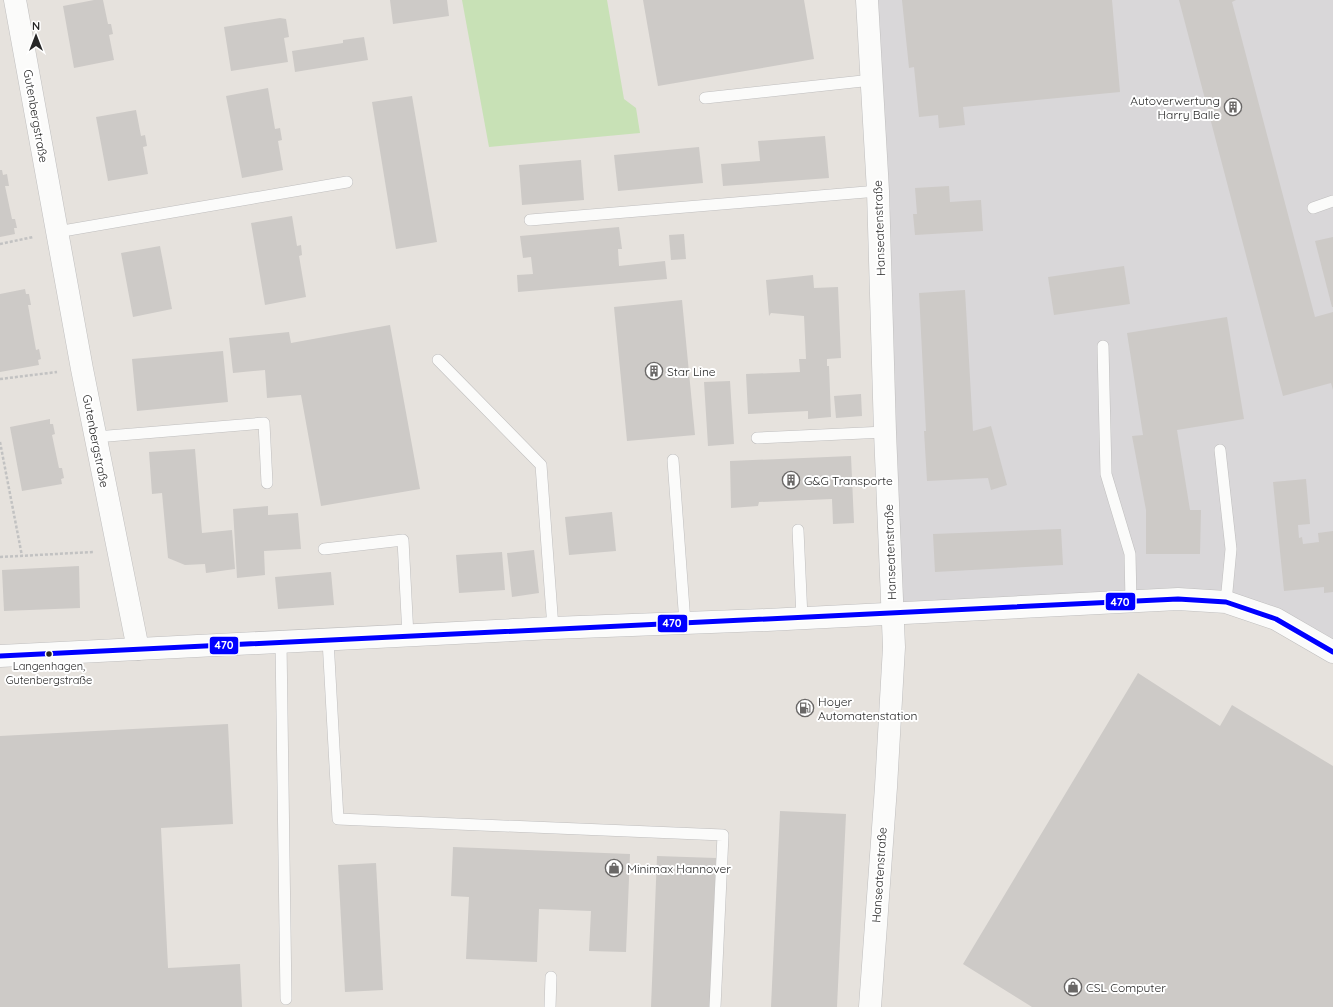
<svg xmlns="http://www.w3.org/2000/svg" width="1333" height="1007" viewBox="0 0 1333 1007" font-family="Quicksand,sans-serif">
  <rect width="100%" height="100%" fill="#e6e2dd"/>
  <polygon fill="#d9d7d9" points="867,0 1333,0 1333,652 1226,602 893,614"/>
  <polygon fill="#c8e1b6" points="462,0 607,0 624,99 636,108 640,133 489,147"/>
  <g fill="#cdcac7">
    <polygon points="94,0 103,0 108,24 111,24 113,34 109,35 114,60 74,68 63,6"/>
    <polygon points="390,0 447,0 449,16 393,24"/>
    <polygon points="643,0 804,0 814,59 658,86"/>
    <polygon points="902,0 1112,0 1120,92 963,107 965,125 939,128 938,115 919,117 914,67 909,68"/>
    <polygon points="1179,0 1236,0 1232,2 1315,317 1333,312 1333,390 1331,383 1283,396"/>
    <polygon points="280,18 286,19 289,37 284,38 288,62 231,71 224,27"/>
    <polygon points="364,37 368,60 295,72 292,51 343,43 343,40"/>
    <polygon points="268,88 275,129 280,128 282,140 278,141 283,170 242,178 226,96"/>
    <polygon points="412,96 437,242 396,249 372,102"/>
    <polygon points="136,110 141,136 145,135 147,146 143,147 148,174 108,181 96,117"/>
    <polygon points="825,136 829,178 723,186 721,164 760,161 758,141"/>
    <polygon points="699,147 703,183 618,191 614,155"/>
    <polygon points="581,160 584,200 522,205 519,165"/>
    <polygon points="0,170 2,170 3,175 7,174 9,186 5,186 12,219 15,219 17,228 14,228 15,234 0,237"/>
    <polygon points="949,186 950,202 981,200 983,231 915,235 913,214 917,214 915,188"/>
    <polygon points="292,216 297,246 301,245 302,255 299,256 306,297 265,305 251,223"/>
    <polygon points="619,227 622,249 618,249 619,266 665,261 667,279 518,292 517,275 533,274 531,257 523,258 520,236"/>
    <polygon points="684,234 686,259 671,260 669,235"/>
    <polygon points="1333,237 1333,307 1332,307 1315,241"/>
    <polygon points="160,246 172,309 133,317 121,253"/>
    <polygon points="1124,266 1130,304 1054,315 1048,277"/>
    <polygon points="813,275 814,288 838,287 841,358 827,359 827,366 829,366 831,417 808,419 808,411 748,414 746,374 800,372 799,359 806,359 804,316 771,313 769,316 766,280"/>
    <polygon points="25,289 26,294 29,294 31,305 28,305 36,350 39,349 41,359 38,360 39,365 0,372 0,294"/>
    <polygon points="965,290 973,431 991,426 1007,485 991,490 988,478 927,481 924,431 926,431 919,293"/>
    <polygon points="682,300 695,435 627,441 614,307"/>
    <polygon points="1227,317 1244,419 1177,430 1190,510 1201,510 1200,554 1146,554 1146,510 1132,436 1143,435 1127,333"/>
    <polygon points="390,325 420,489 321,506 301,395 267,398 265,370 233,373 229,338 289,332 291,343"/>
    <polygon points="223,351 228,402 137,411 132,359"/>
    <polygon points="730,381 734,444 708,446 704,382"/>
    <polygon points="861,394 862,416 836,418 834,396"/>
    <polygon points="50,419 50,424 53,424 55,434 52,435 59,468 62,468 64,478 61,479 62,484 22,491 10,427"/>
    <polygon points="195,449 202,533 232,530 235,569 206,573 205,564 185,565 168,558 162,493 152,494 149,452"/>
    <polygon points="851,456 854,523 833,524 832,499 759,502 758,506 731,508 730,461"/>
    <polygon points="1306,479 1310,524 1298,525 1299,538 1302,537 1303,544 1319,542 1318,533 1333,531 1333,592 1324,593 1324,587 1284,591 1273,482"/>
    <polygon points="268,506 268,515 298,513 301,549 264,551 265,575 237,578 233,509"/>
    <polygon points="612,512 616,551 569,555 565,517"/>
    <polygon points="1061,529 1063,565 935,572 933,534"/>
    <polygon points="534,550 539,593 512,597 507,553"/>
    <polygon points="502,552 505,590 459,593 456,555"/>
    <polygon points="79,566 80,608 4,611 2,570"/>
    <polygon points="331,572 334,605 278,609 275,577"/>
    <polygon points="1138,673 1220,726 1232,705 1333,766 1333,1007 1032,1007 963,964"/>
    <polygon points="228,724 233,824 161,828 168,968 240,964 242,1007 0,1007 0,736"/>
    <polygon points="780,811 846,814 837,1007 771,1007"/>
    <polygon points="453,847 630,854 626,952 589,951 591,911 539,909 537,962 466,959 469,897 451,896"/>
    <polygon points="657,856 716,858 710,1007 651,1007"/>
    <polygon points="376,863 383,990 345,992 338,865"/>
  </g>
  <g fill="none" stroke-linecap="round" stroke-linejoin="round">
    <defs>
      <g id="service">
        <polyline points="705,98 872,80"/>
        <polyline points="1313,208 1333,201"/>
        <polyline points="530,220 878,191"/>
        <polyline points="57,232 347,182"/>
        <polyline points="1103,346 1106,474 1130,554 1131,601"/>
        <polyline points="438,360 541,465 553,628"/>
        <polyline points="96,437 264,423 267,483"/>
        <polyline points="757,438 885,432"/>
        <polyline points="1220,450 1231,549 1226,602"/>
        <polyline points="673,460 685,623"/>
        <polyline points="798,530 802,618"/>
        <polyline points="324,549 403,540 408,636"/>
        <polyline points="328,640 338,819 723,835 715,1007"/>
        <polyline points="281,642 286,999"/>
        <polyline points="550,1007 551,977"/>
      </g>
      <g id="minor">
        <polyline points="15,0 82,369 138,649"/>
        <polyline points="867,0 878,191 885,432 894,647 886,787 870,1007"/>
      </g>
      <polyline id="tertiary" points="0,656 553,628 767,620 1178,599 1226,602 1276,619 1333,652"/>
    </defs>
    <use href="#service" stroke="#bfbebe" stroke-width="12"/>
    <use href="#minor" stroke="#bfbebe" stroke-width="23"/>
    <use href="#tertiary" stroke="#bfbebe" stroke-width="23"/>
    <g stroke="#c2c2c2" stroke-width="2.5" stroke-dasharray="3 2" stroke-linecap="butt">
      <polyline points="0,244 33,237"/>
      <polyline points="0,379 57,372"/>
      <polyline points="0,442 22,556"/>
      <polyline points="0,557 93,552"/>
    </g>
    <use href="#service" stroke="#fbfbfa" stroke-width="11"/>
    <use href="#minor" stroke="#fbfbfa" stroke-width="22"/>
    <use href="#tertiary" stroke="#fbfbfa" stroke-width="22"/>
    <defs>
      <polyline id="bus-1" points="0,656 1178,599 1226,602 1276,619 1333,652"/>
    </defs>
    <use href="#bus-1" stroke="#fff" stroke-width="8"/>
    <use href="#bus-1" stroke="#00f" stroke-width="5"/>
  </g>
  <defs>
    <symbol id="building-ring" viewBox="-11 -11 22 22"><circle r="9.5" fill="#fff" stroke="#6a6867" stroke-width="1.5"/><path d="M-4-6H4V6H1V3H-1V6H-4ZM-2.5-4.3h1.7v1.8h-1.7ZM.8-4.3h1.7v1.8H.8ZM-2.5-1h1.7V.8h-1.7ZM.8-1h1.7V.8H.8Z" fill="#6a6867"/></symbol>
    <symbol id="fuel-ring" viewBox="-11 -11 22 22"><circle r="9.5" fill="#fff" stroke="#6a6867" stroke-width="1.5"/><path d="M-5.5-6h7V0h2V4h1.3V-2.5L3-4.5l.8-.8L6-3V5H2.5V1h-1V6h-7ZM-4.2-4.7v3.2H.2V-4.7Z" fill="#6a6867"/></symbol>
    <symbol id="shop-ring" viewBox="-11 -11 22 22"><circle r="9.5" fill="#fff" stroke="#6a6867" stroke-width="1.5"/><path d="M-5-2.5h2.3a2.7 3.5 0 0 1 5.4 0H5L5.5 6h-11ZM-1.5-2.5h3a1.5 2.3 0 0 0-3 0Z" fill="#6a6867"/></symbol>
  </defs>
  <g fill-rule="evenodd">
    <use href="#building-ring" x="1223" y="97" width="20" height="20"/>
    <use href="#building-ring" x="644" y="361" width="20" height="20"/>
    <use href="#building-ring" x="781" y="470" width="20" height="20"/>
    <use href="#fuel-ring" x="795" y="698" width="20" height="20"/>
    <use href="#shop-ring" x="604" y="858" width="20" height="20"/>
    <use href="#shop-ring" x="1063" y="977" width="20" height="20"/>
  </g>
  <circle fill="#272727" stroke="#fff" stroke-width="1.5" cx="49" cy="654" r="3.5"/>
  <g text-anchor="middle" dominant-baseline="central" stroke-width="4" stroke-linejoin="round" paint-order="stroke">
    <g font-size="11" fill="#272727" stroke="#fff">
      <text x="49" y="666">Langenhagen,<tspan x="49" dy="14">Gutenbergstraße</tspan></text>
    </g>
    <g font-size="12" fill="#272727" stroke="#fff" text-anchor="start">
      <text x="1220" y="100" text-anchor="end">Autoverwertung<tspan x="1220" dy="14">Harry Balle</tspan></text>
      <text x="667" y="371">Star Line</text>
      <text x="804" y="480">G&amp;G Transporte</text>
      <text x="818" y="701">Hoyer<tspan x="818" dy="14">Automatenstation</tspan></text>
      <text x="627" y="868">Minimax Hannover</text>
      <text x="1086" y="987">CSL Computer</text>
    </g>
    <g font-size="12" fill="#272727" stroke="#fff">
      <text transform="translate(36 116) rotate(80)">Gutenbergstraße</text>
      <text transform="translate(879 228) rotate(-92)">Hanseatenstraße</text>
      <text transform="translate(96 441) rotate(79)">Gutenbergstraße</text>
      <text transform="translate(890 552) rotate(-92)">Hanseatenstraße</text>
      <text transform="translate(879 875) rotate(-86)">Hanseatenstraße</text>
    </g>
  </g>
  <g stroke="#fff" stroke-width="1.5">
    <rect x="1105" y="592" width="31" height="19" rx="4" fill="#00f"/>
    <rect x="657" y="614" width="31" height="19" rx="4" fill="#00f"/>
    <rect x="209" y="636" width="30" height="19" rx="4" fill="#00f"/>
  </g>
  <g font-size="11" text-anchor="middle" font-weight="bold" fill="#fff">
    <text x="1120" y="606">470</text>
    <text x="672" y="627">470</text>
    <text x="224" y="649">470</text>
  </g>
  <g transform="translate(36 36)" stroke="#ffffff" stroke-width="3" paint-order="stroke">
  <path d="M0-3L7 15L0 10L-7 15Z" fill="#272727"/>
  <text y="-6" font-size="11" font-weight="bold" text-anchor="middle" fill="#272727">N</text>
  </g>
</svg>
